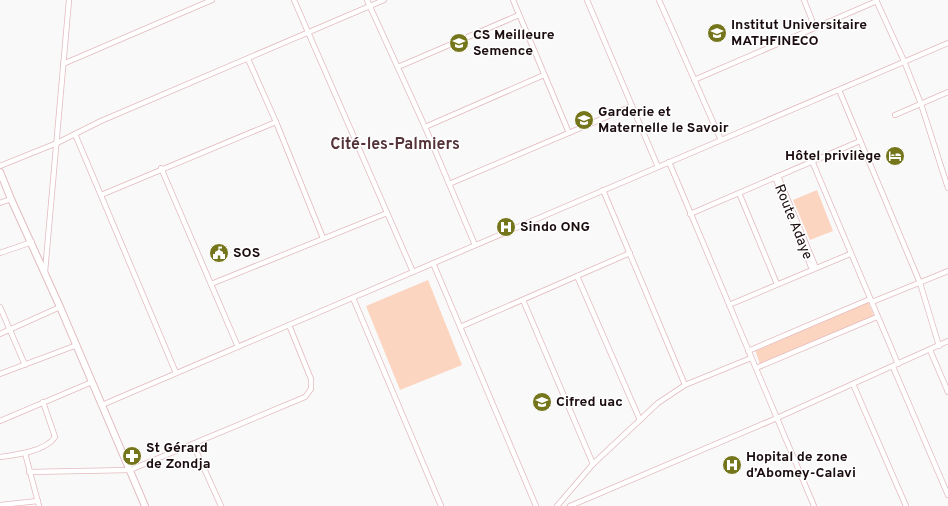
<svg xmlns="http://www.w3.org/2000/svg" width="948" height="506" viewBox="0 0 948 506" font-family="Overpass,sans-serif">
  <rect width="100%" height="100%" fill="#f9f9f9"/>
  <g fill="#fcd5c0">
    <polygon points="817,190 833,231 810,240 793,200"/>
    <polygon points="428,280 462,365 400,390 366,306"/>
    <polygon points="868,302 874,316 760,364 755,350"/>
  </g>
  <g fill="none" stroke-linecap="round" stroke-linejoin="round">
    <defs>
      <g id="street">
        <polyline points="294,0 413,272"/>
        <polyline points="367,0 425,127 475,245"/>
        <polyline points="513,0 569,133"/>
        <polyline points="587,0 658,167"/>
        <polyline points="659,0 721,140"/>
        <polyline points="804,0 815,28"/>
        <polyline points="876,0 904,61 921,104 948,188"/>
        <polyline points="248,59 276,122 323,238"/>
        <polyline points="63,64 212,0"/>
        <polyline points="398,67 519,15"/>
        <polyline points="694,80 877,1"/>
        <polyline points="839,90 920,283 939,346"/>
        <polyline points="895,115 948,92"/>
        <polyline points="425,127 544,75"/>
        <polyline points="75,134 176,373"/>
        <polyline points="812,161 898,364"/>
        <polyline points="669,162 814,506"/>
        <polyline points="0,166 57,143 101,121 384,0"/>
        <polyline points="161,168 238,347"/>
        <polyline points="778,176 816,268"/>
        <polyline points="775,177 811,267"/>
        <polyline points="449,184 632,106"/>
        <polyline points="603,190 685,385"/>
        <polyline points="739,193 777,284"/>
        <polyline points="101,195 276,122"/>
        <polyline points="0,203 11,199"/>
        <polyline points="690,214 860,141"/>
        <polyline points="0,253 32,242"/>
        <polyline points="433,263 536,506"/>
        <polyline points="45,272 69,0"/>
        <polyline points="577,276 640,420"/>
        <polyline points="211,284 387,213"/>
        <polyline points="353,298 441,506"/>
        <polyline points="523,300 593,464"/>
        <polyline points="872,302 948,271"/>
        <polyline points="729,305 850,254"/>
        <polyline points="0,307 25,365"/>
        <polyline points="460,327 630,253"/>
        <polyline points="0,334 60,307"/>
        <polyline points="930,350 948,392"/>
        <polyline points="748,351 870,299"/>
        <polyline points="893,367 948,495"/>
        <polyline points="756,368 877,317"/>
        <polyline points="0,374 77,345"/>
        <polyline points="853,384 906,506"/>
        <polyline points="102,405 948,43"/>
        <polyline points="0,421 92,382"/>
        <polyline points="193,444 221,506"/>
        <polyline points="25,453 39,506"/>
        <path d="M0,457c16,-2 46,-6 55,-20l-12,-35"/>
        <polyline points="29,472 130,470 305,397 311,389 311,379 289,325"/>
        <polyline points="0,505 38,501"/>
        <polyline points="557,506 593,464 658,403 685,385 751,358"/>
        <polyline points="570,506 777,418 948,341"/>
      </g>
      <polyline id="secondary" points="0,172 11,199 60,307 145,506"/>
    </defs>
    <use href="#street" stroke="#e3babf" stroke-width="6"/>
    <use href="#secondary" stroke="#e3babf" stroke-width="8"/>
    <use href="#street" stroke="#fff" stroke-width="4.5"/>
    <use href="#secondary" stroke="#fff" stroke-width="6"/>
  </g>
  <defs>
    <symbol id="school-disc" viewBox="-11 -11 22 22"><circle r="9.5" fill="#75761c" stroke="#fff"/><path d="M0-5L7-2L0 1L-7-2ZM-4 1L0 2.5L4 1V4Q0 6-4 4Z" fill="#fff"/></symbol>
    <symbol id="hotel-disc" viewBox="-11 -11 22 22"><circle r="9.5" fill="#75761c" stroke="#fff"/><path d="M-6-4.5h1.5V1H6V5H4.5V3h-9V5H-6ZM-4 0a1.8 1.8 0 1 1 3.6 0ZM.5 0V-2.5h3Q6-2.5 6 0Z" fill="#fff"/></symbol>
    <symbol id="hospital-disc" viewBox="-11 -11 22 22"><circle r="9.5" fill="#75761c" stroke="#fff"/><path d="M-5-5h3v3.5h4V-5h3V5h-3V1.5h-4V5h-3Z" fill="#fff"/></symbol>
    <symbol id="civic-disc" viewBox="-11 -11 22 22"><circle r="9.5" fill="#75761c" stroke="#fff"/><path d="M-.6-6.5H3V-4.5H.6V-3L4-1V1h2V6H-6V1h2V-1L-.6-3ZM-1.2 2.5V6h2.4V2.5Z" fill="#fff"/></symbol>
    <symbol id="university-disc" viewBox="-11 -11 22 22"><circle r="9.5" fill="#75761c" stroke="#fff"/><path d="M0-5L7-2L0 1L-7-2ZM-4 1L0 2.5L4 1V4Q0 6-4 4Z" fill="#fff"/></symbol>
    <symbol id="pharmacy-disc" viewBox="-11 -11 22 22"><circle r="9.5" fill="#75761c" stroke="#fff"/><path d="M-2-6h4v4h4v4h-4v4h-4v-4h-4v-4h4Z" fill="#fff"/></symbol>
  </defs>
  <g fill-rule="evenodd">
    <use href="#school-disc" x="706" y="22" width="22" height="22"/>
    <use href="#school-disc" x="448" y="32" width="22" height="22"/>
    <use href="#school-disc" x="573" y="109" width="22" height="22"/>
    <use href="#hotel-disc" x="884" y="145" width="22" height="22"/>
    <use href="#hospital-disc" x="495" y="216" width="22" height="22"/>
    <use href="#civic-disc" x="208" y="242" width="22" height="22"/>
    <use href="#university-disc" x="531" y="391" width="22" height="22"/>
    <use href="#pharmacy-disc" x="121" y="445" width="22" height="22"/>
    <use href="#hospital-disc" x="721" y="454" width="22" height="22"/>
  </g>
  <g text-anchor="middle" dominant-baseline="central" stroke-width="3" stroke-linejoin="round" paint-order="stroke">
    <g font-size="14" font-weight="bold" fill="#1b0d0f" stroke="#fff" text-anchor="start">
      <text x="731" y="25">Institut Universitaire<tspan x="731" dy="16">MATHFINECO</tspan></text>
      <text x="473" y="35">CS Meilleure<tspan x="473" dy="16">Semence</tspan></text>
      <text x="598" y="112">Garderie et<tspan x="598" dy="16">Maternelle le Savoir</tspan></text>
      <text x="881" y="156" text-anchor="end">Hôtel privilège</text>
      <text x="520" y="227">Sindo ONG</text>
      <text x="233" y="253">SOS</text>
      <text x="556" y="402">Cifred uac</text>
      <text x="146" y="448">St Gérard<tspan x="146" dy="16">de Zondja</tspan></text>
      <text x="746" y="457">Hopital de zone<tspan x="746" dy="16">d’Abomey-Calavi</tspan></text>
    </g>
    <g font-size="14" fill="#1b0d0f" stroke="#fff">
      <text transform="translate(793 222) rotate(68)">Route Adaye</text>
    </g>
    <g font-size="16" font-weight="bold" fill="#543338" stroke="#fff">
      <text x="395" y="145">Cité-les-Palmiers</text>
    </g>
  </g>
</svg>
